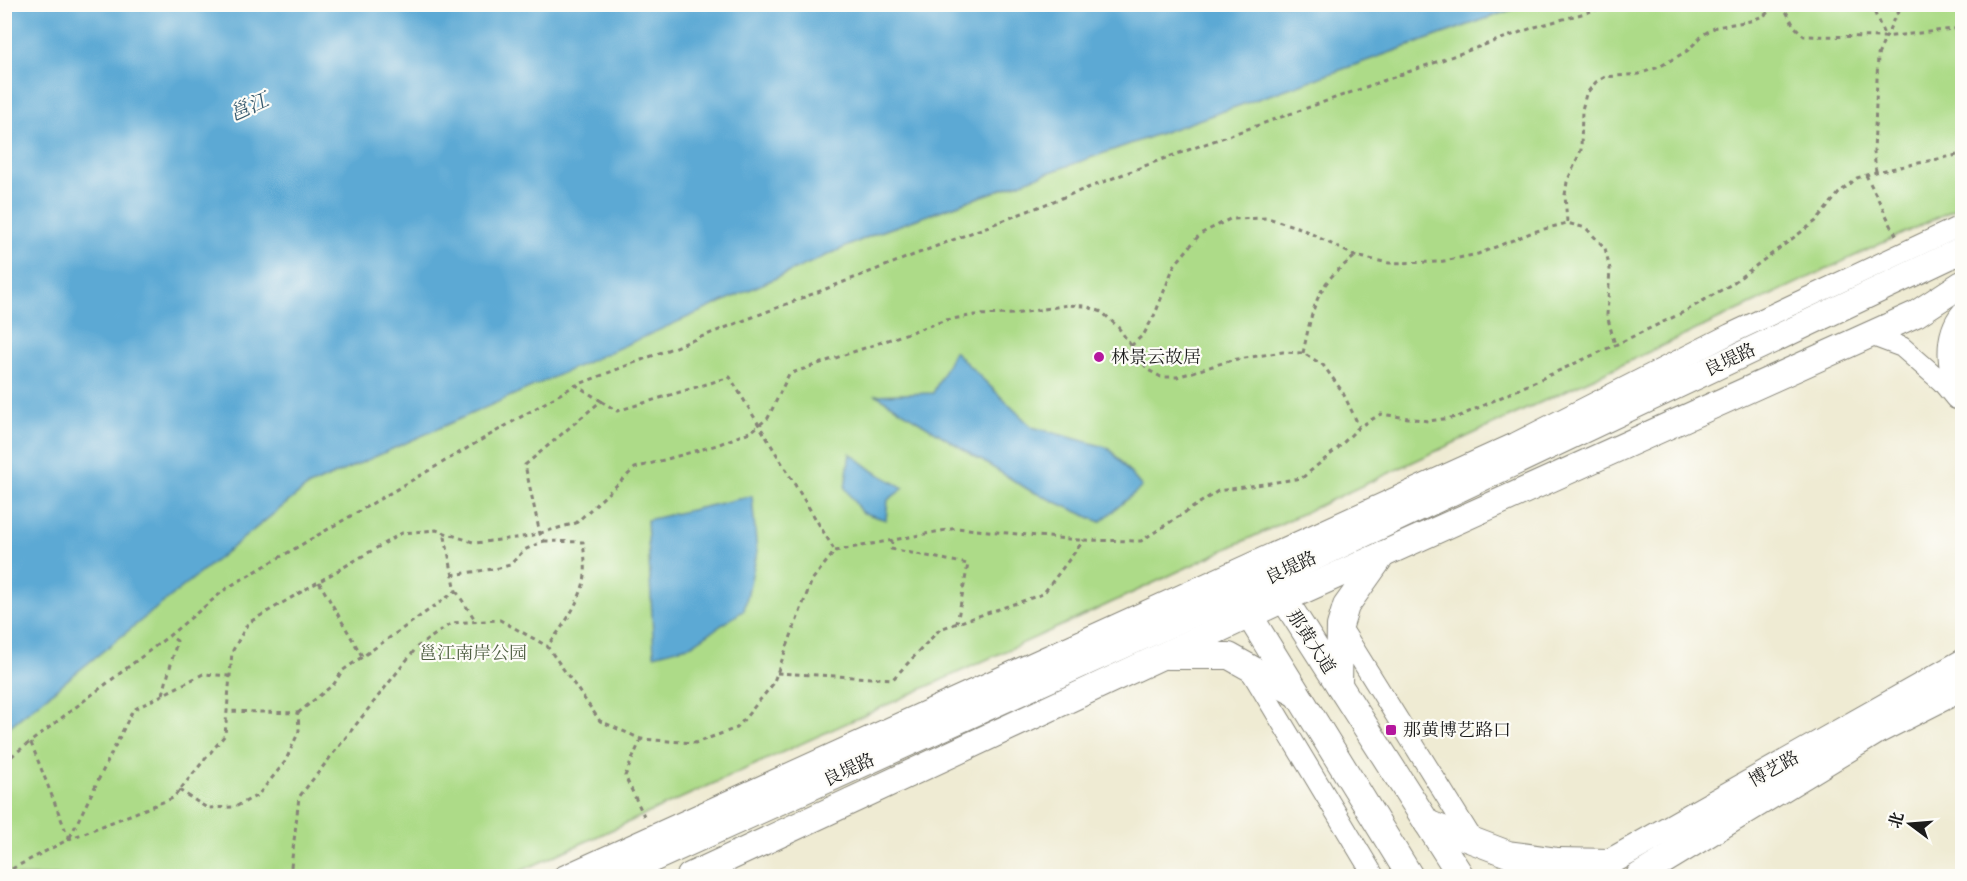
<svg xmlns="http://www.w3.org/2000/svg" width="1967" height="881" viewBox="0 0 1967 881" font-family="'IM FELL French Canon','Noto Serif SC',serif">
  <rect width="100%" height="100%" fill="#fdfcf7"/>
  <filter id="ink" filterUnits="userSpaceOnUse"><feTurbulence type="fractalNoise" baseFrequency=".0167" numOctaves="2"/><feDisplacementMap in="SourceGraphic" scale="12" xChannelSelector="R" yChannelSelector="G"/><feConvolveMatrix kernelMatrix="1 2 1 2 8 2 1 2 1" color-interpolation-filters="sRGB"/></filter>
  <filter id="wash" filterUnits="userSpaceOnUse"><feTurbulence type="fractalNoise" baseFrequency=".008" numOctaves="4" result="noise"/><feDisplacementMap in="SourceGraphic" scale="24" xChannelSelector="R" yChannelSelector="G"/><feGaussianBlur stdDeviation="1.35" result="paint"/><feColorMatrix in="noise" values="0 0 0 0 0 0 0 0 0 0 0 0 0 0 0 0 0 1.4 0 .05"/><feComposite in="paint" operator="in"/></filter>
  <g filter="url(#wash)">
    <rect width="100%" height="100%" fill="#efebd3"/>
    <polygon fill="#addb88" stroke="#647c52" stroke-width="1.5" points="1525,5 1962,5 1962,206 1087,614 510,876 5,876 5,730 306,487 877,233"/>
    <g fill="#5ba9d4" stroke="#3c6278" stroke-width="1.5">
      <polygon points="5,4 1525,4 1525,5 877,233 307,487 5,730"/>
      <polygon points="954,351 1032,427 1109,448 1142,487 1100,522 1029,490 876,395 933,393"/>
      <polygon points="850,453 875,472 904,488 888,500 886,520 861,512 845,488"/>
      <polygon points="752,496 757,553 744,610 692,645 654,655 647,520"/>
    </g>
  </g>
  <g filter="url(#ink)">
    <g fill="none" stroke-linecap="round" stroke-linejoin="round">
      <defs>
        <g id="minor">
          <path d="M1870,335l32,12 40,35 14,17c-7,-29 -15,-62 6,-87"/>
          <polyline points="1340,626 1473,840"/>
          <polyline points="1249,668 1374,876"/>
          <polyline points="563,876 1515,443 1730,334 1962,225"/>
        </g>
        <g id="major">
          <polyline points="1269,591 1284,599 1461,876"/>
          <polyline points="1252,600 1249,615 1410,876"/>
          <polyline points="1167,656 1229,656 1295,693"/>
          <polyline points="1339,685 1340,626 1346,606 1383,554"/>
          <polyline points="1427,823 1508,854 1558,861 1610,862"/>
          <polyline points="615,876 1256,585 1962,250"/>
          <polyline points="690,876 1284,599 1916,314 1962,284"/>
          <polyline points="1588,876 1610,862 1962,663"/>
          <polyline points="1639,876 1877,731 1962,688"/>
        </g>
      </defs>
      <use href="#minor" stroke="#868478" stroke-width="22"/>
      <use href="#major" stroke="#868478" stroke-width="28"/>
      <g stroke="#868478" stroke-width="3" stroke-dasharray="4.5 4.5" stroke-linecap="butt">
        <polyline points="1782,4 1794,26 1804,36 1885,37 1962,28"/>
        <polyline points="1871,4 1885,37"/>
        <polyline points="1876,172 1874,153 1878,55 1896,14 1909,4"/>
        <polyline points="1866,175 1897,237"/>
        <polyline points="1567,222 1565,195 1567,182 1581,150 1582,110 1586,94 1596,82 1605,77 1639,74 1659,67 1687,51 1704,34 1716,27 1750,21 1763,16 1780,4"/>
        <polyline points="1131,346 1144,334 1155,314 1174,266 1200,234 1230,219 1268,218 1300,228 1355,256 1389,263 1439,262 1478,254 1533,232 1567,223 1586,228 1605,248 1610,269 1607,315 1615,345"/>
        <path d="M1303,353c6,-27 10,-56 29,-77 6,-7 15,-13 22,-19"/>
        <polyline points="601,401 617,411 730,377 835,551"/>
        <polyline points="892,540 891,549 968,564 957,623"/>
        <path d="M544,541l39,1c1,10 3,22 2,33 -2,23 -23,54 -38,71"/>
        <polyline points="452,575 499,568 510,565 524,550 544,541 540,534 525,465 601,401 576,385"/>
        <polyline points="319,582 362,656"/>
        <polyline points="456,591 476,621"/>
        <polyline points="777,673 893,679 940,629 1043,594 1084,540"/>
        <polyline points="163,694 177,641 170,636"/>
        <polyline points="298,713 334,684 342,671 456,591 444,532"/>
        <polyline points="641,739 625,776 644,816"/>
        <polyline points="31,743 69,839"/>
        <polyline points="4,762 170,635 227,588 574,386 1160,160 1535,27 1617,4"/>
        <polyline points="179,790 207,808 235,807 258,795 285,762 299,731 298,713 227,711"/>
        <polyline points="70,837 133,710 203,674 230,676"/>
        <polyline points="4,873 69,839 173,798 225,735 232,652 248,623 402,533 436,530 476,543 530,536 576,523 635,468 717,445 752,431 768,418 789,374 946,320 975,315 1014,314 1068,305 1085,306 1102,312 1118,327 1148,370 1161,377 1177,377 1232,360 1283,352 1303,353 1323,365 1342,391 1359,426"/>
        <polyline points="290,876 299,797 417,647 452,623 500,620 547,646 600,721 641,739 695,743 737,728 773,684 812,580 835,551 957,528 1078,540 1141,541 1218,491 1302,478 1337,449 1359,427 1381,414 1428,421 1458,417 1615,345 1684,312 1730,285 1816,221 1839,193 1857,178 1876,172 1962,154"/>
      </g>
      <use href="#minor" stroke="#fff" stroke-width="20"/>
      <use href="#major" stroke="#fff" stroke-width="26"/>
    </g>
  </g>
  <g fill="#b5179e" stroke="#fdfcf7" stroke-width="2">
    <circle cx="1099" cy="357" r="6"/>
    <rect x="1385" y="724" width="12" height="12" rx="3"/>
  </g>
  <g text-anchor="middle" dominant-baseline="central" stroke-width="4.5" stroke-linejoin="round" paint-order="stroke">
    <g font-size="18" fill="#1c1c1c" stroke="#fdfcf7" text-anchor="start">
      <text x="1111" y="357">林景云故居</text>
      <text x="1403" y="730">那黄博艺路口</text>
    </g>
    <g font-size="18" fill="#1c1c1c" stroke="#fdfcf7">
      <text transform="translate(1730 360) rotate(-25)">良堤路</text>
      <text transform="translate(1291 568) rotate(-25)">良堤路</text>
      <text transform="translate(1311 642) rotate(57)">那黄大道</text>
      <text transform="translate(1774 769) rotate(-29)">博艺路</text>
      <text transform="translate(849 770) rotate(-25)">良堤路</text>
    </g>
    <g font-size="18" fill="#4f5f42" stroke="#fdfcf7">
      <text x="473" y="653">邕江南岸公园</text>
    </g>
    <g font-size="20" font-style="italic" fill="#385b6f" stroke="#fdfcf7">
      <text transform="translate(249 107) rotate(-24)">邕江</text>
    </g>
  </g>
  <rect width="1967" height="881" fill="none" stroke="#fdfcf7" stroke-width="24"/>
  <g transform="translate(1910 824) rotate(286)" stroke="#fdfcf7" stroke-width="4.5" paint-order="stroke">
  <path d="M0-4.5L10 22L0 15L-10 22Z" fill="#1c1c1c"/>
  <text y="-9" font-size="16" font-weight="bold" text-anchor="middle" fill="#1c1c1c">北</text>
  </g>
</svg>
